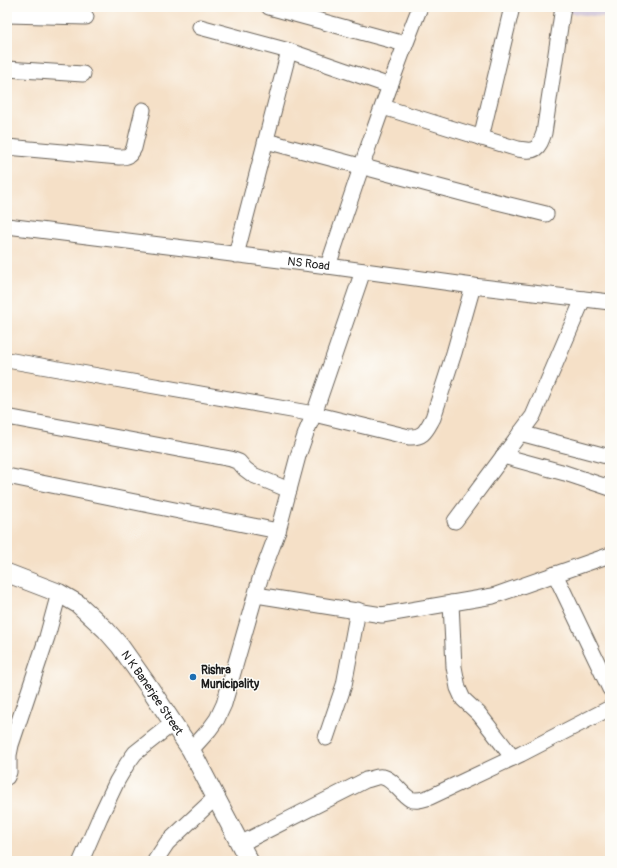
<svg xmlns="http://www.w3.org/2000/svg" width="617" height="868" viewBox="0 0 617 868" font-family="Pangolin,sans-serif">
  <rect width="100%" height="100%" fill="#fdfcf7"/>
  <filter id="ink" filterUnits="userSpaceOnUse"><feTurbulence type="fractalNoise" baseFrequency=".025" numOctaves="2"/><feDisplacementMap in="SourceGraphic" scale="8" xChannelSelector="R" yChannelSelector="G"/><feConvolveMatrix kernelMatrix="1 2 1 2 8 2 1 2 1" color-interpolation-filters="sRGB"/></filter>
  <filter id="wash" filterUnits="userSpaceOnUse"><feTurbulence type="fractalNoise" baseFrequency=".012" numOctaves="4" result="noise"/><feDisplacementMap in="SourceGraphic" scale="16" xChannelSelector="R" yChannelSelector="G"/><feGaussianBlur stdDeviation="0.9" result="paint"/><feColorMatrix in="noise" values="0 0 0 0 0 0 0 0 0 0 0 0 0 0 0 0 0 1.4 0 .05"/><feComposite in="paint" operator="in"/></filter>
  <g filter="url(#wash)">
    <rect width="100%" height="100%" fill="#f5e0c7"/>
    <polygon fill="#cbbfd5" points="517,7 610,7 610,18"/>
  </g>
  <g filter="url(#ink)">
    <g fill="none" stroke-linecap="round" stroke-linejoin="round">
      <defs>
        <g id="minor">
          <polyline points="269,7 405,44"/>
          <polyline points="7,15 86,17"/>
          <polyline points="200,27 289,51 390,86"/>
          <polyline points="7,69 83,74"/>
          <path d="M383,107l135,42c18,3 20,1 26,-16l19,-126"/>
          <polyline points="481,138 512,7"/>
          <polyline points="266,141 473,196 546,214"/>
          <path d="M7,147l112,10c9,0 11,-1 15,-9l9,-38"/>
          <path id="s1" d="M7,226l321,40 145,20 137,16"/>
          <polyline points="236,255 289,51"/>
          <path d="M328,266c29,-87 58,-174 92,-259"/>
          <path d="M7,360l307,54 95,23c15,1 17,-7 24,-19l21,-65 19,-67"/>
          <polyline points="7,417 231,459 239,462 245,469 253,475 289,490"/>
          <polyline points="520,433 610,457"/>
          <polyline points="503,456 565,473 610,488"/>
          <polyline points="7,476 278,531"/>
          <polyline points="455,521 533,416 583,299"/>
          <polyline points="555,574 610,689"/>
          <polyline points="256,595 382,615 411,610 493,596 610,555"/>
          <polyline points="451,603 454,667 458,688 463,699 479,714 513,758"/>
          <polyline points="326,738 344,685 358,610"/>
          <polyline points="191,750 209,730 217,719 224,704 260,579 278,531 298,456 307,430 314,414 363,271"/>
          <polyline points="7,777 9,772 9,755 11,745 47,637 59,593"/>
          <path d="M240,844l126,-64c6,-1 11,-4 16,-3 10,1 19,17 28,22 7,3 13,0 20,-2l91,-43 89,-46"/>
          <polyline points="81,861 100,817 117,781 127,764 135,753 173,723"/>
          <polyline points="155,861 167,843 215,798"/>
        </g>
        <g id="tertiary">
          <path id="s2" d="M7,573l52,20 19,11 28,26 14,16 29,41 42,63 58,111"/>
        </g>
      </defs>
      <use href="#minor" stroke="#686158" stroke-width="17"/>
      <use href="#tertiary" stroke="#686158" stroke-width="20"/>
      <use href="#minor" stroke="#fff" stroke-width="15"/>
      <use href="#tertiary" stroke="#fff" stroke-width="18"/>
    </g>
  </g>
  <circle fill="#1f6fb2" stroke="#fdfcf7" stroke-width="1.5" cx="193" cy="677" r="4"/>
  <g text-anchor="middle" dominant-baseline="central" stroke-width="3" stroke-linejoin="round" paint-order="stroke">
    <g font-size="12" fill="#1c1c1c" stroke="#fdfcf7">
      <text stroke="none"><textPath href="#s1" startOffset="304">NS Road</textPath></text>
      <text stroke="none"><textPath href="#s2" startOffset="194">N K Banerjee Street</textPath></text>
    </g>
    <g font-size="12" font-weight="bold" fill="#1c1c1c" stroke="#fdfcf7" text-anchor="start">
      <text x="201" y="670">Rishra<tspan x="201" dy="14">Municipality</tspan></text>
    </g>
  </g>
  <rect width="617" height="868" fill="none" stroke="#fdfcf7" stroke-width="24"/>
</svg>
